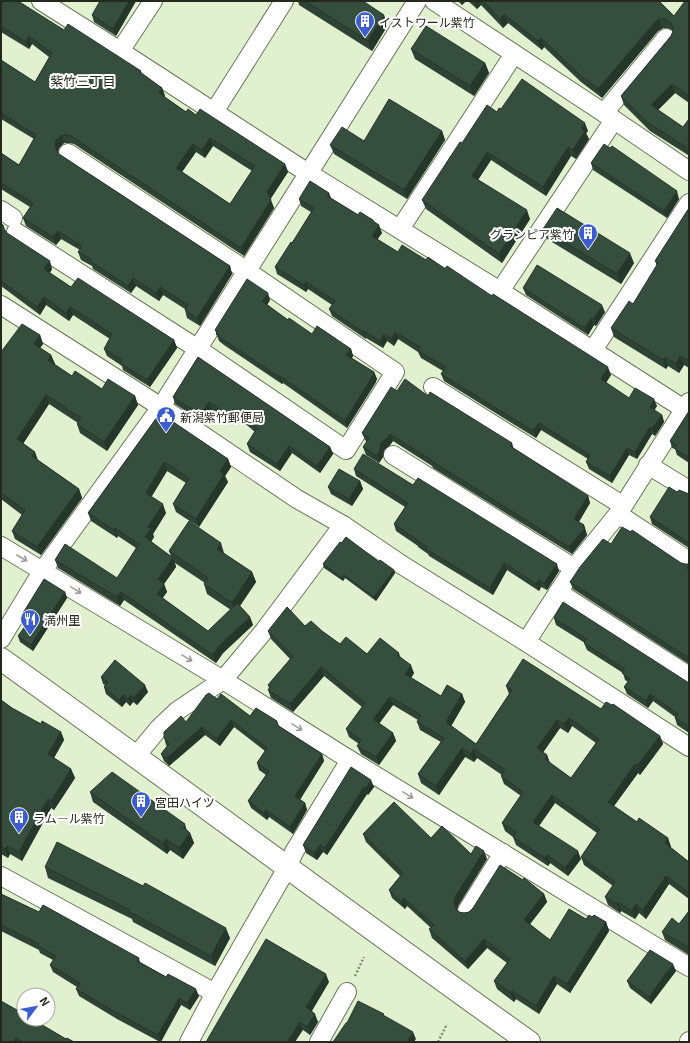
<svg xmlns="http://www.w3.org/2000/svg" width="690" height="1043" viewBox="0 0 690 1043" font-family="Georgia,'Noto Sans JP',serif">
  <rect width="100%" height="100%" fill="#e1f1cf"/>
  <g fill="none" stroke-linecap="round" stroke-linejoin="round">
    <defs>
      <g id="street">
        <polyline points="41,1 120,51 308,173 500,291 684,409"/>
        <polyline points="434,1 604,113 689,171"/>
        <polyline points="120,51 153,1"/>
        <polyline points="214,112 284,1"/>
        <polyline points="604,113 666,38"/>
        <polyline points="1,210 13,218"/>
        <polyline points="400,229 514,54"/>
        <polyline points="16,232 198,349 346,450 395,372 247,271 68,153"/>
        <polyline points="500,291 614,120"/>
        <polyline points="1,305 161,407 297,499 343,525 402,565 526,642 689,747"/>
        <polyline points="593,350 689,203"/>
        <polyline points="433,387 622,505"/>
        <polyline points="393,455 574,568"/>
        <polyline points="648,465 689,490"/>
        <polyline points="618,514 689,561"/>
        <polyline points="1,546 223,680 350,760 689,967"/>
        <polyline points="558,592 689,676"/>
        <polyline points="1,639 43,570 161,407 417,1"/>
        <polyline points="526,642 574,568 618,514 689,402"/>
        <polyline points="136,756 159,728 177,711 223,680 264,631 343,525"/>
        <polyline points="1,876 215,993"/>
        <polyline points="467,911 503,853"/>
        <polyline points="189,1042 215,993 287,868 294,852 350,760"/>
        <polyline points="319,1042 347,992"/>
        <polyline points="689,1042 689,1041"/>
      </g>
      <path id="secondary" d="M1,659c177,127 351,257 528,383"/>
    </defs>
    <use href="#street" stroke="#687658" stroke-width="20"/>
    <use href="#secondary" stroke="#687658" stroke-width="24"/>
    <g stroke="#818c75" stroke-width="2.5" stroke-dasharray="2 2" stroke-linecap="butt">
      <polyline points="355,976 364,957"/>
      <polyline points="438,1042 447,1024"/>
    </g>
    <use href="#street" stroke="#fff" stroke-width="18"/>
    <use href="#secondary" stroke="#fff" stroke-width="22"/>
  </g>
  <g fill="#2e4335" fill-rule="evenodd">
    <path d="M1,1l63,29 77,41 1,3 20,14 3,8v1l21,15 10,3 89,49 3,8 -18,27 4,9 -30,48 -170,-112 -5,-1h-5l-5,5 -1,4 1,2 171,112 2,8 -32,52 -13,-8 -2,-8v-1l-22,-14 -4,6 -23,-15 -5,7 -38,-24 -1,-3 -11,-6 -3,-8 2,-2 -19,-11 -5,6 -30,-19 -3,-8 7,-11 -29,-18v-36l18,12 15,-26 -33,-20v-59l34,22 14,-25 -17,-13 -3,5 -28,-17zM213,146l39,25 -22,33 -48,-32 14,-20 9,6z"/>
    <polygon points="136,1 116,36 94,22 92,15"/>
    <polygon points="298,1 363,1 388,25 372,51 299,5"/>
    <polygon points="458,1 466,1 462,5"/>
    <polygon points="468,1 659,1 674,16 689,1 689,103 675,93 658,110 683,127 689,119 689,157 688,155 650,131 624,105 621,96 671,36 673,31 672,30 667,28 663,28 658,31 602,98 581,82 544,47 542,50 508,23 503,28 481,5 477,9"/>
    <polygon points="411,49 485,63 489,73 474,96 415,59"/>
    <polygon points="501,109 588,131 586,133 589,139 576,159 571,156 546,196 491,160 478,180 530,219 502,263 426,209 422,200 497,112"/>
    <polygon points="442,131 445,140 407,199 334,154 330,145"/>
    <polygon points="610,148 679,199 667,218 593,170 591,163"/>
    <polygon points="299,199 331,199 358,215 373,220 374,222 382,233 377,239 398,252 426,260 445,269 611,375 606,383 629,398 657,406 654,410 662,415 664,422 655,436 652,434 637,459 629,455 612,483 589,469 586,462 588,459 541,430 536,438 444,381 441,374 443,371 421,358 418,352 398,339 394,346 387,341 383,348 366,338 366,339 332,316 329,309 332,305 308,289 306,292 277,274 275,267 292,243 311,212 301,206"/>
    <polygon points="689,208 689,368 684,365 679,373 668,366 666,369 614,337 611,328 633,304 657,266 655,261"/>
    <polygon points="1,224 3,225 5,230 7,233 52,269 50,273 71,287 174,340 177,348 150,387 123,370 122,366 107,356 104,349 110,339 73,315 69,321 46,305 40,315 1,286"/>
    <polygon points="543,229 634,263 621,284 547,239"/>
    <polygon points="523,288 605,312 596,326 594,325 588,335 526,295"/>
    <polygon points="270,300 267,305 288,320 312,334 351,349 353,356 352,358 374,372 377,379 376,381 376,382 347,428 283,383 282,384 224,345 219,341 215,330"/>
    <polygon points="40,335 43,344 40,348 51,355 55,364 54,364 72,376 102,389 135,396 138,405 107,451 80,433 77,424 78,423 49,404 23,444 38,460 79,489 82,498 41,555 15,539 12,531 22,515 1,499 1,352"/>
    <polygon points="198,357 330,447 333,454 320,473 292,453 280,471 250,452 247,444 255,432 236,416 231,423 212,410 203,422 175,404 173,397"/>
    <polygon points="397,391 428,396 513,448 588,496 590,503 579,522 584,525 587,535 572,554 433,468 432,466 393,441 390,445 384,450 383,457 379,463 366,455 363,447 367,442 365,440 362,433"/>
    <polygon points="689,411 689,463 677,455 675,449 672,448 670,441"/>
    <path d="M160,413l68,46 3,8 -6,9 3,6 -29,45 -23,-15 -3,-8 13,-21 -19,-12 -16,26 15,16 -13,21 1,3 -3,5 20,14 -2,-5 55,2 28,19 4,10 -16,24 10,11 3,8 -30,28 -7,10 -92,-63 -4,6 -62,-38 -3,-8 62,18 19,-30 -18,-12 -1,2 -26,-17 -3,-8zM175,563l30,20 -1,1 3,10 24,16 -23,21 -46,-33 5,-6 -3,-8 12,-17z"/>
    <polygon points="354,469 413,485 559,571 547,590 541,587 539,591 507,570 493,595 429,556 428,554 418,547 418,546 396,531 394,524 405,507 356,476"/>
    <polygon points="360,481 363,489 352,506 331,494 328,487"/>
    <polygon points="677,492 689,494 689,548 652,524 650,517"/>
    <polygon points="631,532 681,563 685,564 689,564 689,664 573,589 570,582 611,544"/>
    <polygon points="342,543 394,570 395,573 376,601 345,578 343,581 324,568 323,564"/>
    <polygon points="65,592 67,598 33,651 20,642 18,636 29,621 26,619 23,613"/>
    <polygon points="554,618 689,683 689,733 677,725 675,718 675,717 653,701 648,708 627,694 624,687 628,682 625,680 623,673 587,650 584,643 585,643 556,625"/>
    <path d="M305,626l17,5 18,13 27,10 32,-1 1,3 14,17 -3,5 30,18 21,-2 3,8 -14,24 25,18 33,-50 -3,-8 95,23 59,27 3,8 -23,31 -2,-2 -24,33 23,16 31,16 3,9h-1l19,15v37l-20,-15 -23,35 -7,-6 -4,6 -14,-8 -1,2 -12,-8 -3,-8 8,-11 -29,-21 -3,-8 16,-24 -42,-30 -16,23 42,33 -13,17 -18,-13 -2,3 -32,-21 -3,-8 -8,-6 -3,-8 19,-27 -17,-12 -3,-8 1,-1 -25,-17 -3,4 -9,-5 -26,38 -18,-12 -3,-9 23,-32 -21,-12 -3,-8 1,-2 -25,-15 -14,18 14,10 3,8 -17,24 -18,-11 -4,-8 2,-2 -10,-7 -3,-8 16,-22 -38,-31 -31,36 -22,-14 -3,-8 1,-2 -1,-3 22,-26 -19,-20 -3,-8zM572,726l24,17 -25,35 -21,-15 -3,-8 -4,-3 17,-24 8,5z"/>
    <polygon points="101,677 148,692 137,705 133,702 130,706 126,702 122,707 106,694 104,687 105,685 103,684"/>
    <polygon points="217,699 250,716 277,721 279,726 322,754 324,761 300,800 305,803 307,810 293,834 269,817 267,820 251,808 248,801 266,775 259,770 257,763 265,751 234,727 220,746 205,735 169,766 164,761 161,754 167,746 166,745 164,737"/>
    <polygon points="1,700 12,708 41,724 61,732 64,740 54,758 71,769 75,778 54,810 51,808 22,861 10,854 8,858 1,854"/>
    <polygon points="351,767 374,787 368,795 367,794 327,855 323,852 317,860 306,853 303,845"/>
    <polygon points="90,792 187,831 190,833 194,843 183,859 170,850 167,854 93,802"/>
    <polygon points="363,834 431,838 471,854 487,859 458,906 457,910 459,912 464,913 544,894 547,902 530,924 550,940 586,919 592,917 606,922 609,931 570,993 557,984 539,1014 516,999 514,1002 497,989 494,981 507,963 487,948 468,969 432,938 429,929 431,928 407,906 405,909 392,898 389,890 400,876 366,842"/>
    <polygon points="45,867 230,938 215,966 133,922 132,919 48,878"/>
    <polygon points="1,894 39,912 139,958 140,962 199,996 190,1010 181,1005 160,1042 117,1019 79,996 76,989 77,987 53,972 50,965 53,960 40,953 39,950 1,931"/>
    <polygon points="689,911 689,955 665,940 662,932 679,924"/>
    <polygon points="676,971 651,1004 630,988 627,981"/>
    <polygon points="329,982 312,1011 318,1022 310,1035 303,1030 206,1042"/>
    <polygon points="1,1001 66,1039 74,1042 1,1042"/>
  </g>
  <g fill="#25372b">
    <polygon points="129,1 136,1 116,36 113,29"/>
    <polygon points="460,1 466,1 462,5"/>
    <polygon points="474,1 480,1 481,5 477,9"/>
    <polygon points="504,14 508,23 503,28 500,19"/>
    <polygon points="384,15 388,25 372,51 368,41"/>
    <polygon points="659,19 663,28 658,31 602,98 598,89 655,22"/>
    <polygon points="29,36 32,44 29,49 26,42"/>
    <polygon points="541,38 544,47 542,50 538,41"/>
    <polygon points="485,63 489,73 474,96 470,86"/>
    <polygon points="672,84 675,93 654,114 651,105"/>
    <polygon points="162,88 165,96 162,101 159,93"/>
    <polygon points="585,123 588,131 586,133 589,139 576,159 573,150 581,128"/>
    <polygon points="442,131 445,140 407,199 404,190"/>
    <polygon points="61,136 64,143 59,148 58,152 56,149 55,144 56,140"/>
    <polygon points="210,138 213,146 205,158 202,150"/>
    <polygon points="193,144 196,152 179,176 176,168"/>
    <polygon points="568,147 571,156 546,196 543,187"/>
    <polygon points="487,152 491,160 475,184 472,176"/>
    <polygon points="285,164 288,172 270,200 267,192"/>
    <polygon points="677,191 679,199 667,218 664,211"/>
    <polygon points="329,193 332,200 327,196"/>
    <polygon points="271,200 274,208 244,256 241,248"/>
    <polygon points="527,210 530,219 502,263 499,254"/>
    <polygon points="379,225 382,233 375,243 372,236"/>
    <polygon points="58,231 61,239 56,245 53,237"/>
    <polygon points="630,253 634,263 621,284 617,274"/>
    <polygon points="50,261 52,269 47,277 44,269"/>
    <polygon points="230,266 232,274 200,326 197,318"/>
    <polygon points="133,278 136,286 131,293 128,286"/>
    <polygon points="306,282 308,289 306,292 304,285"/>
    <polygon points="160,287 163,295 159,301 156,293"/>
    <polygon points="268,293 270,300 265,308 262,301"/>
    <polygon points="44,297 46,305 40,315 37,307"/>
    <polygon points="602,305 605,312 596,326 594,319"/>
    <polygon points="70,307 73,315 69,321 66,313"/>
    <polygon points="591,318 594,325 588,335 585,328"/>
    <polygon points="364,331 366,338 366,339 363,332"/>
    <polygon points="395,332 398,339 394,346 392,339"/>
    <polygon points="384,334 387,341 383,348 380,341"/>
    <polygon points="40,335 43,344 37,352 34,344"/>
    <polygon points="174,340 177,348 150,387 147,380"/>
    <polygon points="351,349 353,356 349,362 346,355"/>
    <polygon points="51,355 55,364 51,369 48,360"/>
    <polygon points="680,356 684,365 679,373 676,364"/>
    <polygon points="665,357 668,366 666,369 663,360"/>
    <polygon points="608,367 611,375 603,386 601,379"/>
    <polygon points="374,372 377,379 376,381 376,382 347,428 345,421"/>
    <polygon points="280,376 283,383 282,384 279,377"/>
    <polygon points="46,395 49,404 20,448 17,439"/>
    <polygon points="135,396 138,405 107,451 104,442"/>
    <polygon points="654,399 657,406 652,414 650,407"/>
    <polygon points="209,402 212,410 203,422 200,415"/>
    <polygon points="233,409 236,416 231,423 228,415"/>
    <polygon points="662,415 664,422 655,436 652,429"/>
    <polygon points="539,423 541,430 536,438 533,431"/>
    <polygon points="650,427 652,434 637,459 635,452"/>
    <polygon points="390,434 393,441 390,445 384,450 383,457 379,463 377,456 381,443"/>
    <polygon points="512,443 514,450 510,446"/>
    <polygon points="289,446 292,453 280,471 277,464"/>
    <polygon points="330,447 333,454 320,473 317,466"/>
    <polygon points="627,448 629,455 612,483 610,476"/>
    <polygon points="35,452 38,460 32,456"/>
    <polygon points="228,459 231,467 225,476 228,482 199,527 196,519 220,471"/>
    <polygon points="164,462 167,471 149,501 146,493"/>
    <polygon points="360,481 363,489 352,506 349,499"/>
    <polygon points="79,489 82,498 41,555 37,547"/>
    <polygon points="588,496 590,503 576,526 574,519"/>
    <polygon points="163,504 166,513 153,534 154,537 148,546 145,537 148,527"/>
    <polygon points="584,525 587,535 572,554 569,547"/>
    <polygon points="115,528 118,536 117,538 114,530"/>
    <polygon points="221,543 224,553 220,558 217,549"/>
    <polygon points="173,558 176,567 161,588 158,579"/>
    <polygon points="504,563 507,570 493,595 490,588"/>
    <polygon points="557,564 559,571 547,590 544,583"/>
    <polygon points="394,570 395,573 376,601 374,597"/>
    <polygon points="252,572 256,582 235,613 232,603"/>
    <polygon points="344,575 345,578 343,581 342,578"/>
    <polygon points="539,580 541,587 539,591 536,584"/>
    <polygon points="164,584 167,592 160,602 157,594"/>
    <polygon points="65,592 67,598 33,651 31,645"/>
    <polygon points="121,592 124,600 120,606 117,597"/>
    <polygon points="250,617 253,625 223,653 216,663 213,655 220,645"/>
    <polygon points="411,665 414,673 408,683 405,674"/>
    <polygon points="321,667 324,676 293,712 290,704"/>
    <polygon points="145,685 148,692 137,705 134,698"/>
    <polygon points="462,694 465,702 449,730 446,722"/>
    <polygon points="650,694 653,701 648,708 646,701"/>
    <polygon points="123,695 126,702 122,707 119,700"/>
    <polygon points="131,695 133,702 130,706 128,699"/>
    <polygon points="390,697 393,705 376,728 373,719"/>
    <polygon points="569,718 572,726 568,733 564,724"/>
    <polygon points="231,720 234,727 220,746 217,739"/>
    <polygon points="557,720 560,728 540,757 537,748"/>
    <polygon points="202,727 205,735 169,766 167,758"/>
    <polygon points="61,732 64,740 51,763 48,754"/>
    <polygon points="393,733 396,741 379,765 376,757"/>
    <polygon points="660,736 663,744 640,775 637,766"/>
    <polygon points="462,748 465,757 439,795 436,786"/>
    <polygon points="474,749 477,758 474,762 471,754"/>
    <polygon points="322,754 324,761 297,804 295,796"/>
    <polygon points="547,755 550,764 545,759"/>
    <polygon points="635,764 638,773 611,810 608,802"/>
    <polygon points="71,769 75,778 54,810 51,801"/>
    <polygon points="371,780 374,787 368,795 366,788"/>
    <polygon points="364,787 367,794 327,855 325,848"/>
    <polygon points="552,795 555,803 536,830 533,822"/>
    <polygon points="48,799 51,808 22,861 19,852"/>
    <polygon points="305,803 307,810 293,834 290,827"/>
    <polygon points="266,810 269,817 267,820 264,813"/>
    <polygon points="185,824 188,835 190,833 194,843 183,859 179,848 183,827"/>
    <polygon points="668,838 671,847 668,851 665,843"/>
    <polygon points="166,839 170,850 167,854 163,844"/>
    <polygon points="320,845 323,852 317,860 314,853"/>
    <polygon points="7,846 10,854 8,858 5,849"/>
    <polygon points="484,851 487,859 458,906 457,911 455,907 454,903 455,897"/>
    <polygon points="578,851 581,859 568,876 565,868"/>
    <polygon points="547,855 550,863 548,866 545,858"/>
    <polygon points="666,876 669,884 646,919 643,910"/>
    <polygon points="544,894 547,902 527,928 524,920"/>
    <polygon points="404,898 407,906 405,909 401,901"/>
    <polygon points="618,902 621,911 620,913 617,904"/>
    <polygon points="636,904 639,913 635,919 632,911"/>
    <polygon points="606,922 609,931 570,993 567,984"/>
    <polygon points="226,928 230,938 215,966 211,956"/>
    <polygon points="484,939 487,948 468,969 465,961"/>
    <polygon points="673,964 676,971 651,1004 649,997"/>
    <polygon points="326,974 329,982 309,1015 306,1007"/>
    <polygon points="554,976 557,984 539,1014 536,1006"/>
    <polygon points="196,989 199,996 190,1010 187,1003"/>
    <polygon points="512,991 516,999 514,1002 511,993"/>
    <polygon points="179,998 181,1005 161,1042 158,1035"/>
    <polygon points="315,1014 318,1022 310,1035 307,1027"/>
    <polygon points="300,1022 303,1030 295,1042 287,1042"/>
    <polygon points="413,1032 416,1039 414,1042 407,1042"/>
    <polygon points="16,1038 18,1042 14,1042"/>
  </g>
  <g fill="#354e3e" stroke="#25372b" fill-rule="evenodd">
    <path d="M1,1h17l46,29 4,-6 73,47 -1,1 22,16 -3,5 27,19 2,-3 8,6 4,-6 85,55 -18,28 4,8 -30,48 -170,-112 -5,-1 -5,1 -5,4 -1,4 1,5 3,5 171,112 -33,52 -12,-8 3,-5 -28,-18 -4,6 -23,-15 -5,8 -38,-25 1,-2 -13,-7 4,-6 -24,-15 -5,6 -30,-19 10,-15 -32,-20v-30l18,12 17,-30 -35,-22v-53l34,22 17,-29 -23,-17 -3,6 -25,-16zM210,138l45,28 -25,38 -54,-36 17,-24 9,6z"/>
    <polygon points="100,1 129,1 113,29 92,15"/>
    <polygon points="305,1 363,1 384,15 368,41"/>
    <polygon points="483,1 659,1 674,16 685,1 689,1 689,96 672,84 651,105 683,127 689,119 689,151 686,148 686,147 647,122 621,96 671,36 673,31 673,26 669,21 664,19 659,19 655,22 598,89 578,73 541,38 538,41 504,14 500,19"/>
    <polygon points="426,26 485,63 470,86 411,49"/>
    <polygon points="522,79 585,123 581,128 585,131 573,150 568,147 543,187 487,152 472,176 527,210 499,254 422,200 460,142 462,143 487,105 497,112 499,108 501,109"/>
    <polygon points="389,99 442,131 404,190 330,145 342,127 364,141"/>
    <polygon points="604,144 610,148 612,146 677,191 664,211 591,163"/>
    <polygon points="310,181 329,193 327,196 358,215 360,212 373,220 373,221 379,225 372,236 398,252 402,245 426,260 428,257 445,269 447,266 492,296 493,294 608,367 601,379 629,398 635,388 654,399 650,407 662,415 652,429 650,427 635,452 627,448 610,476 586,462 590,455 539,423 533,431 441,374 446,367 418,351 420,347 395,332 392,339 384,334 380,341 364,331 363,332 329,309 335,301 306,282 304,285 275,267 291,242 292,243 314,208 299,199"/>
    <polygon points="557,208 630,253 617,274 543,229"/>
    <polygon points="689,208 689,361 680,356 676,364 665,357 663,360 611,328 629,301 633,304 658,263 655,261"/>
    <polygon points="1,224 3,225 4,229 7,233 50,261 44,269 71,287 78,278 174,340 147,380 120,363 122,360 104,349 112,334 70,307 66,313 44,297 37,307 1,281"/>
    <polygon points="537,265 602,305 594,319 591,318 585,328 523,288"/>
    <polygon points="247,279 268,293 262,301 288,320 289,318 312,334 317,326 351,349 346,355 374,372 373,375 345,421 280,376 279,377 221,338 216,334 218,332 215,330"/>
    <polygon points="22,324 40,335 34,344 51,355 48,360 72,376 75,371 102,389 108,379 135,396 104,442 77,424 81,418 46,395 17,439 35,452 32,456 79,489 37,547 12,531 25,510 1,493 1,352"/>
    <polygon points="198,357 330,447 317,466 289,446 277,464 247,444 257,428 233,409 228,415 209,402 200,415 173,397"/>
    <polygon points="405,379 428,396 430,392 512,443 510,446 588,496 574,519 584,525 582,527 585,528 569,547 430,460 431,460 390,434 387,438 381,443 380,450 377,456 363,447 369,438 362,433 391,387 397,391"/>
    <polygon points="689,411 689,458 674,448 677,445 670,441"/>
    <polygon points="160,413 228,459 220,471 224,474 196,519 173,504 189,478 164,462 146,493 163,504 148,527 151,529 145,537 173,558 158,579 164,584 157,594 208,631 237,603 250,617 220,645 213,655 121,592 117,597 55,560 65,544 117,578 139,544 115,528 114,530 88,513"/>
    <polygon points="363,454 413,485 418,478 557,564 544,583 539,580 536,584 504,563 490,588 426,549 427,547 416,540 416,539 394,524 408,503 354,469"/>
    <polygon points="339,469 360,481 349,499 328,487"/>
    <polygon points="669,487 677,492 679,490 689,494 689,543 650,517"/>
    <polygon points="189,521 221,543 217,549 252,572 232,603 204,584 208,578 169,551"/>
    <polygon points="622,527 631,532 632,530 681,563 685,564 689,564 687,568 689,569 689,658 570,582 580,567 603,539 611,544"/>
    <polygon points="346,537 379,562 380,560 394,570 374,597 344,575 342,578 323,564 340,542 342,543"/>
    <polygon points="44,579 65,592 31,645 18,636 31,618 23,613"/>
    <polygon points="563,602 689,683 689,727 675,718 678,714 650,694 646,701 624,687 630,679 622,673 625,669 584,643 587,639 554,618"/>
    <path d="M287,607l18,19 6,-5 11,10 18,13 6,-7 21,17 13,-16 19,15 -2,2 14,10 -6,9 36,22 6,-11 15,9 -16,28 30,22 36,-54 -6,-4 17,-27 78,50 5,-7 6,3 1,-1 47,32 -23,30 -2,-2 -27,38 29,20 2,-4 29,20 -3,5 24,19v31l-23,-17 -23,34 -7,-6 -4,7 -14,-9 -1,2 -12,-7 10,-15 -34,-25 19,-28 -48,-34 -19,27 45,29 -13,17 -18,-13 -2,3 -32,-21 3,-5 -14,-9 21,-31 -22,-16 4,-6 -31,-21 -3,5 -9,-6 -26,38 -18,-12 26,-36 -27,-16 4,-7 -31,-18 -17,22 20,14 -17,24 -19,-11 4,-6 -15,-11 19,-26 -44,-36 -31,37 -22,-14 2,-3 -2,-2 25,-29 -25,-25zM569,718l30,21 -28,39 -26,-19 2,-4 -10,-7 20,-28 7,4z"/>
    <polygon points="115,660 145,685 134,698 131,695 128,699 123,695 119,700 104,687 108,682 101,677"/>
    <polygon points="209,693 217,699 221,694 250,716 256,708 277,721 276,723 278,724 277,725 322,754 295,796 305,803 290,827 266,810 264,813 248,801 269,771 257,763 267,748 231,720 217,739 202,727 167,758 161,754 169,744 164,737 164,732 181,716 186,722 206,695"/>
    <polygon points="1,700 12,708 41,724 42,721 61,732 48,754 71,769 51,801 48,799 19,852 7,846 5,849 1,847 1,740 2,739 1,738"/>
    <polygon points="351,767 371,780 366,788 364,787 325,848 320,845 314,853 303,845"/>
    <polygon points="112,772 185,824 183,827 190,833 179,848 166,839 163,844 90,792"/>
    <polygon points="394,802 431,838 442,826 471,854 476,846 484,851 455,897 454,903 455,907 459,912 464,913 469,912 473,908 500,865 523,880 524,878 544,894 524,920 550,940 569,909 586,919 589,915 592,917 594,915 606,922 567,984 554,976 536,1006 512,991 511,993 494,981 510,959 484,939 465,961 429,929 434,925 404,898 401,901 389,890 403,873 363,834"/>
    <polygon points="57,842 143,886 145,883 226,928 211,956 130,912 130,910 45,867"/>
    <polygon points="1,894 39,912 43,905 139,958 137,961 166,977 168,974 196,989 187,1003 179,998 158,1035 115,1012 76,989 80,983 50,965 56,956 38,946 39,944 1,925"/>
    <polygon points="689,911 689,948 662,932 672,918 679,924"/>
    <polygon points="266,939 326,974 306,1007 315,1014 307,1027 300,1022 287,1042 206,1042"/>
    <polygon points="650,950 673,964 649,997 627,981"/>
    <polygon points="1,1001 24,1014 24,1019 32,1019 66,1039 67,1038 74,1042 23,1042 16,1038 14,1042 1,1042 1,1034 2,1031 1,1031"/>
    <polygon points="358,1001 384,1014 383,1015 413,1032 407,1042 333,1042 346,1023 347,1023"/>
  </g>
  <defs><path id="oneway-shaft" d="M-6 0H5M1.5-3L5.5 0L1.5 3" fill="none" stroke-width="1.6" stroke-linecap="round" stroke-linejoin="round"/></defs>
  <g stroke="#9c9f99">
    <use href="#oneway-shaft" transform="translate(22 558) rotate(30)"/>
    <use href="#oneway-shaft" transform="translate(76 590) rotate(31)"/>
    <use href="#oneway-shaft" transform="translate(187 658) rotate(31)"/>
    <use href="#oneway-shaft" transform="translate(297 727) rotate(32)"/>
    <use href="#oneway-shaft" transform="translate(408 795) rotate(31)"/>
  </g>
  <defs>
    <symbol id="building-pin" viewBox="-11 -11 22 30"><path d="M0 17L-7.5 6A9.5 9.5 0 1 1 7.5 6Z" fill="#3b5dcf" stroke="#fff"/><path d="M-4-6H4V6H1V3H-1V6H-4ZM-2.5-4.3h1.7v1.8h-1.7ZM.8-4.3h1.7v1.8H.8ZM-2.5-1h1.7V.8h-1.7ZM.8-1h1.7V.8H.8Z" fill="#fff"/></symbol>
    <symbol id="civic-pin" viewBox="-11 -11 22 30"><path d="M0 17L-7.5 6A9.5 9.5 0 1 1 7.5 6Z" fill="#3b5dcf" stroke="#fff"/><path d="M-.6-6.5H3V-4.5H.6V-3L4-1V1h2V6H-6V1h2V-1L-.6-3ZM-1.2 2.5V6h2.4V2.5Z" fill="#fff"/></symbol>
    <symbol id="restaurant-pin" viewBox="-11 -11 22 30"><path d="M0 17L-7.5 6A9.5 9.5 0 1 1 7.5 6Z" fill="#3b5dcf" stroke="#fff"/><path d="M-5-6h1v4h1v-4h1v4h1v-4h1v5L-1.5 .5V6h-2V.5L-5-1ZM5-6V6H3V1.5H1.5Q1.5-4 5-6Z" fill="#fff"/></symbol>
  </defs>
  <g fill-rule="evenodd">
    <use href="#building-pin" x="354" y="10" width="22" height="30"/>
    <use href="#building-pin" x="577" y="222" width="22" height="30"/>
    <use href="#civic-pin" x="155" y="405" width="22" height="30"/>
    <use href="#restaurant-pin" x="19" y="608" width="22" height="30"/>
    <use href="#building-pin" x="130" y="790" width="22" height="30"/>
    <use href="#building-pin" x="8" y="806" width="22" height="30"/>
  </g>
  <g text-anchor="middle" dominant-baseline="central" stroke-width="4" stroke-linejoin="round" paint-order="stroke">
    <g font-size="12" fill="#23291c" stroke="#fff" text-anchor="start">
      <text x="379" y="21">イストワール紫竹</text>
      <text x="574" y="233" text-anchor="end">グランピア紫竹</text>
      <text x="180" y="416">新潟紫竹郵便局</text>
      <text x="44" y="619">満州里</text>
      <text x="155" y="801">宮田ハイツ</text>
      <text x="33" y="817">ラム―ル紫竹</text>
    </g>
    <g font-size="13" fill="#23291c" stroke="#fff">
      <text x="83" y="80">紫竹三丁目</text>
    </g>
  </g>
  <rect width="690" height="1043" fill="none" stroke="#23291c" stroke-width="4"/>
  <g transform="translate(36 1007) rotate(58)"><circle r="19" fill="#ffffff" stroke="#a7a9a4"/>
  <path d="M0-3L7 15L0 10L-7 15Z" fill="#3b5dcf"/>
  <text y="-6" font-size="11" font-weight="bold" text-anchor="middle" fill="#23291c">N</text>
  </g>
</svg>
